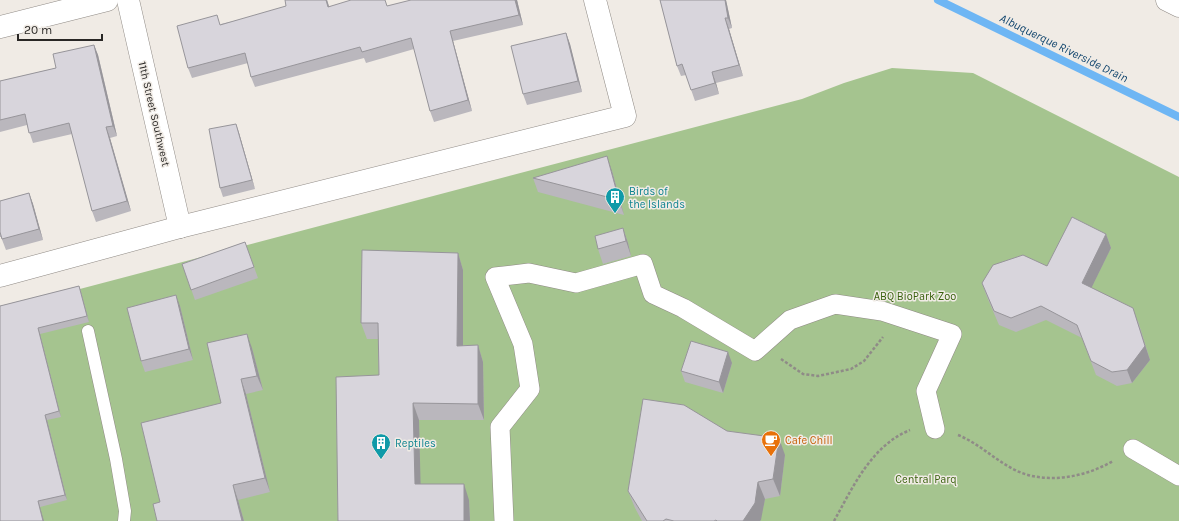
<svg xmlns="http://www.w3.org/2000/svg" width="1179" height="521" viewBox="0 0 1179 521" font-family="Karla,sans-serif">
  <rect width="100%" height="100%" fill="#f0ebe5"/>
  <polygon fill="#a5c48f" points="892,68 973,73 1179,177 1179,521 0,521 0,310 802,99 844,83"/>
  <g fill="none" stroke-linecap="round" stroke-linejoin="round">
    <polyline stroke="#6eb6f4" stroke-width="8" points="938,0 1179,117"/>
    <defs>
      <polyline id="service" points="88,331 116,459 125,511 124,521"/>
      <g id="pedestrian">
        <polyline points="1133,449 1179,476"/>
        <polyline points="504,521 500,427 530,389 523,344 495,277 529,273 576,283 643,264 653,294 683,308 755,351 790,320 835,304 882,311 952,334 926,391 935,429"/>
      </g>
      <g id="minor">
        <polyline points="128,0 180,227"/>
        <polyline points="0,27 107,0"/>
        <polyline points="0,276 180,227 625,116 595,0"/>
      </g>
      <polyline id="tertiary" points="1167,0 1179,6"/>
    </defs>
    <use href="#service" stroke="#908b86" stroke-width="13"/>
    <use href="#pedestrian" stroke="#908b86" stroke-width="20"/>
    <use href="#minor" stroke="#908b86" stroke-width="23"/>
    <use href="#tertiary" stroke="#908b86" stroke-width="23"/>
    <g stroke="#8f8b87" stroke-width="2.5" stroke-dasharray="3 2" stroke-linecap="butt">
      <polyline points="781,359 803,374 818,376 851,369 864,361 883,337"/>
      <path d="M958,435c20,8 36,24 55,34 30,16 71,9 100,-8"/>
      <path d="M834,521c19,-34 37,-75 76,-91"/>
    </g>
    <use href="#service" stroke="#fff" stroke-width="12"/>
    <use href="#pedestrian" stroke="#fff" stroke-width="19"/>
    <use href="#minor" stroke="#fff" stroke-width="22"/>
    <use href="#tertiary" stroke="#fff" stroke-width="22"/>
  </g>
  <g fill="#bab7bd">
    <polygon points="327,0 329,6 388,6 517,0 523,25 453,41 472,111 434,122 430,111 414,49 366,63 364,58 255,87 251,77 248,63 192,78 188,68 221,24"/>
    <polygon points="660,0 726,0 732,28 729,29 743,76 716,83 719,94 695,101 686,75 681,76 677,66"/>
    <polygon points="566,33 570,44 582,92 527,105 523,94"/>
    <polygon points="94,45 98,55 117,136 110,138 131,211 96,222 92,211 72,134 33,143 27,125 0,132 0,81 56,68"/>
    <polygon points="236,124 239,133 255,189 223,197 220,188"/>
    <polygon points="612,171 624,215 538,192 533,178"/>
    <polygon points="29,193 33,204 43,240 6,250 1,237 0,237 0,201"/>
    <polygon points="623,228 628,243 631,256 603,264 598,249"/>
    <polygon points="1106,234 1111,248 1091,288 1138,321 1150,360 1132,383 1117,386 1096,375 1082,338 1046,320 1016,332 999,325 987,297 982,283 1047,266"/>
    <polygon points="245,242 258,278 195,300 182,264"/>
    <polygon points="458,253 463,270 463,345 478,345 483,362 484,420 419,420 420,484 469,500 470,521 338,521 379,375 378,339 367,339 361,323"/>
    <polygon points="79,286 81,292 89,322 40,334 61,417 47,420 67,500 40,507 0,521 0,306"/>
    <polygon points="180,306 193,360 145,372 141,361"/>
    <polygon points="252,348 263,390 246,394 270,492 238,500 244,521 157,521 160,502 221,403"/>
    <polygon points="732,363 723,393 685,382 681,371"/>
    <polygon points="727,431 785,455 780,496 765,499 760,521 642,521 635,508 628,491"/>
  </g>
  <g fill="#97959a">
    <polygon points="326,0 327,0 332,17 328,7"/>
    <polygon points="515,0 517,0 523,25 519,15"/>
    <polygon points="725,0 726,0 732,28 728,18"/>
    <polygon points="725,18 729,29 743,76 739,65"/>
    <polygon points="450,31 453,41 472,111 468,100"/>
    <polygon points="566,33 570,44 582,92 578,81"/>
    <polygon points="94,45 98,55 117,136 113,126"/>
    <polygon points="712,72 716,83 719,94 715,83"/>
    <polygon points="236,124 239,133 255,189 252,180"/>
    <polygon points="106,127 110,138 131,211 127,201"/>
    <polygon points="607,156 612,171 624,215 619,200"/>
    <polygon points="29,193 33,204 43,240 39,229"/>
    <polygon points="623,228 628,243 631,256 626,241"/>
    <polygon points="1106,234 1111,248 1087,297 1082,283"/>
    <polygon points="458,253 463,270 463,362 457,346"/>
    <polygon points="79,286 81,292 89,322 87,316"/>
    <polygon points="176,295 180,306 193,360 189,349"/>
    <polygon points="1133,308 1150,360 1132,383 1127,370"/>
    <polygon points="38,328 40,334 61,417 59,411"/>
    <polygon points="247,334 252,348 263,390 257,376"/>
    <polygon points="478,345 483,362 484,420 478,404"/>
    <polygon points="728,352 732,363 723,393 719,382"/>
    <polygon points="241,379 246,394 270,492 265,478"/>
    <polygon points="413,403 419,420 421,500 415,484"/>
    <polygon points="45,415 47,420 67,500 65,495"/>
    <polygon points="779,438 785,455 780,496 773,479"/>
    <polygon points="758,482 765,499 761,520 760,521 743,521"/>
    <polygon points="464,484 469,500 470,521 464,521"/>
    <polygon points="233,485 238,500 244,521 242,521"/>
    <polygon points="38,501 40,507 44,521 43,521"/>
  </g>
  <g fill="#d8d5dc" stroke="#97959a">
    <polygon points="285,0 326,0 328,7 351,0 385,0 387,6 411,0 515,0 519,15 450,31 468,100 430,111 411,38 362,52 360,47 251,77 245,53 188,68 177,26 217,15 220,25 286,6"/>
    <polygon points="660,0 725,0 728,18 725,18 739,65 712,72 715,83 691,90 682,64 677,66"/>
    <polygon points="566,33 578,81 523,94 511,46"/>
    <polygon points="94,45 113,126 106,127 127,201 92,211 69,123 29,133 25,114 0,120 0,81 56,68 53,54"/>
    <polygon points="236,124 252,180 220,188 209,129"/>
    <polygon points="607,156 619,200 533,178"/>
    <polygon points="29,193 39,229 2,239 0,232 0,201"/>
    <polygon points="1072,217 1106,234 1082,283 1133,308 1145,346 1127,370 1112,372 1091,361 1077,325 1041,306 1011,318 994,311 982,283 993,265 1023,255 1047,266"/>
    <polygon points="623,228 626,241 598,249 595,236"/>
    <polygon points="245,242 254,267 191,290 182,264"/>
    <polygon points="362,250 458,253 457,346 478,345 478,404 413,403 415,484 464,484 464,521 338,521 336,377 379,375 378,323 361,323"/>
    <polygon points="79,286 87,316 38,328 59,411 45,415 65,495 38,501 43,521 0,521 0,306"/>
    <polygon points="176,295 189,349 141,361 127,308"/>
    <polygon points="247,334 257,376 241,379 265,478 233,485 242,521 157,521 153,504 160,502 141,423 221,403 207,343"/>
    <polygon points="691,341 728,352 719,382 681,371"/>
    <polygon points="643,399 684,405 727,431 779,438 773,479 758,482 755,503 743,521 717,521 716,520 714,521 674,521 666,519 663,521 647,521 628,491"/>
  </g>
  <defs>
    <symbol id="building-pin" viewBox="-11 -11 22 30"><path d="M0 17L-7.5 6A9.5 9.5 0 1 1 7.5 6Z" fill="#0f9aa8" stroke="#f0ebe5"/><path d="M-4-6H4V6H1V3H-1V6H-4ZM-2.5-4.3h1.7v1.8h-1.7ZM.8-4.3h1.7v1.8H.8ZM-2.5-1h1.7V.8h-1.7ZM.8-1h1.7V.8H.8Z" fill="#fff"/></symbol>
    <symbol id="cafe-pin" viewBox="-11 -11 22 30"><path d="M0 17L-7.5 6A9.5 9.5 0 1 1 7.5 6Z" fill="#e8710a" stroke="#f0ebe5"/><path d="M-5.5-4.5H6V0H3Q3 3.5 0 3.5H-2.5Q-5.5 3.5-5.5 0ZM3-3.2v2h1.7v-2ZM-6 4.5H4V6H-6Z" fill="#fff"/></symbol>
  </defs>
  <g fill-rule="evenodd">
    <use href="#building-pin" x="604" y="186" width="22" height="30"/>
    <use href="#cafe-pin" x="760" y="429" width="22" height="30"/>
    <use href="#building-pin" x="370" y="432" width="22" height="30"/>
  </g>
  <g text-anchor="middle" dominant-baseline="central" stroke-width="3" stroke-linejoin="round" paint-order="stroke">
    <g font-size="11" fill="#292725" stroke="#f0ebe5">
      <text transform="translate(154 114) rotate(77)">11th Street Southwest</text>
    </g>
    <g font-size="11" fill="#0d838f" stroke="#f0ebe5" text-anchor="start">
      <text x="629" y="191">Birds of<tspan x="629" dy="13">the Islands</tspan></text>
      <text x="395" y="443">Reptiles</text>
    </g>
    <g font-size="11" fill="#38600c" stroke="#f0ebe5">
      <text x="915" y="296">ABQ BioPark Zoo</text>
      <text x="926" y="479">Central Parq</text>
    </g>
    <g font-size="11" fill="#c56008" stroke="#f0ebe5" text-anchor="start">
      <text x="785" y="440">Cafe Chill</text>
    </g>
    <g font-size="12" font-style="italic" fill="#0f446d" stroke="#f0ebe5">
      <text transform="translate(1064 48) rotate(26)">Albuquerque Riverside Drain</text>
    </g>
  </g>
  <path d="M18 34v6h84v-6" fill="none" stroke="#292725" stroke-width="2"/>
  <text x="24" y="34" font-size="12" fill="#292725" stroke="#f0ebe5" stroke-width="3" paint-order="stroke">20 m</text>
</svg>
